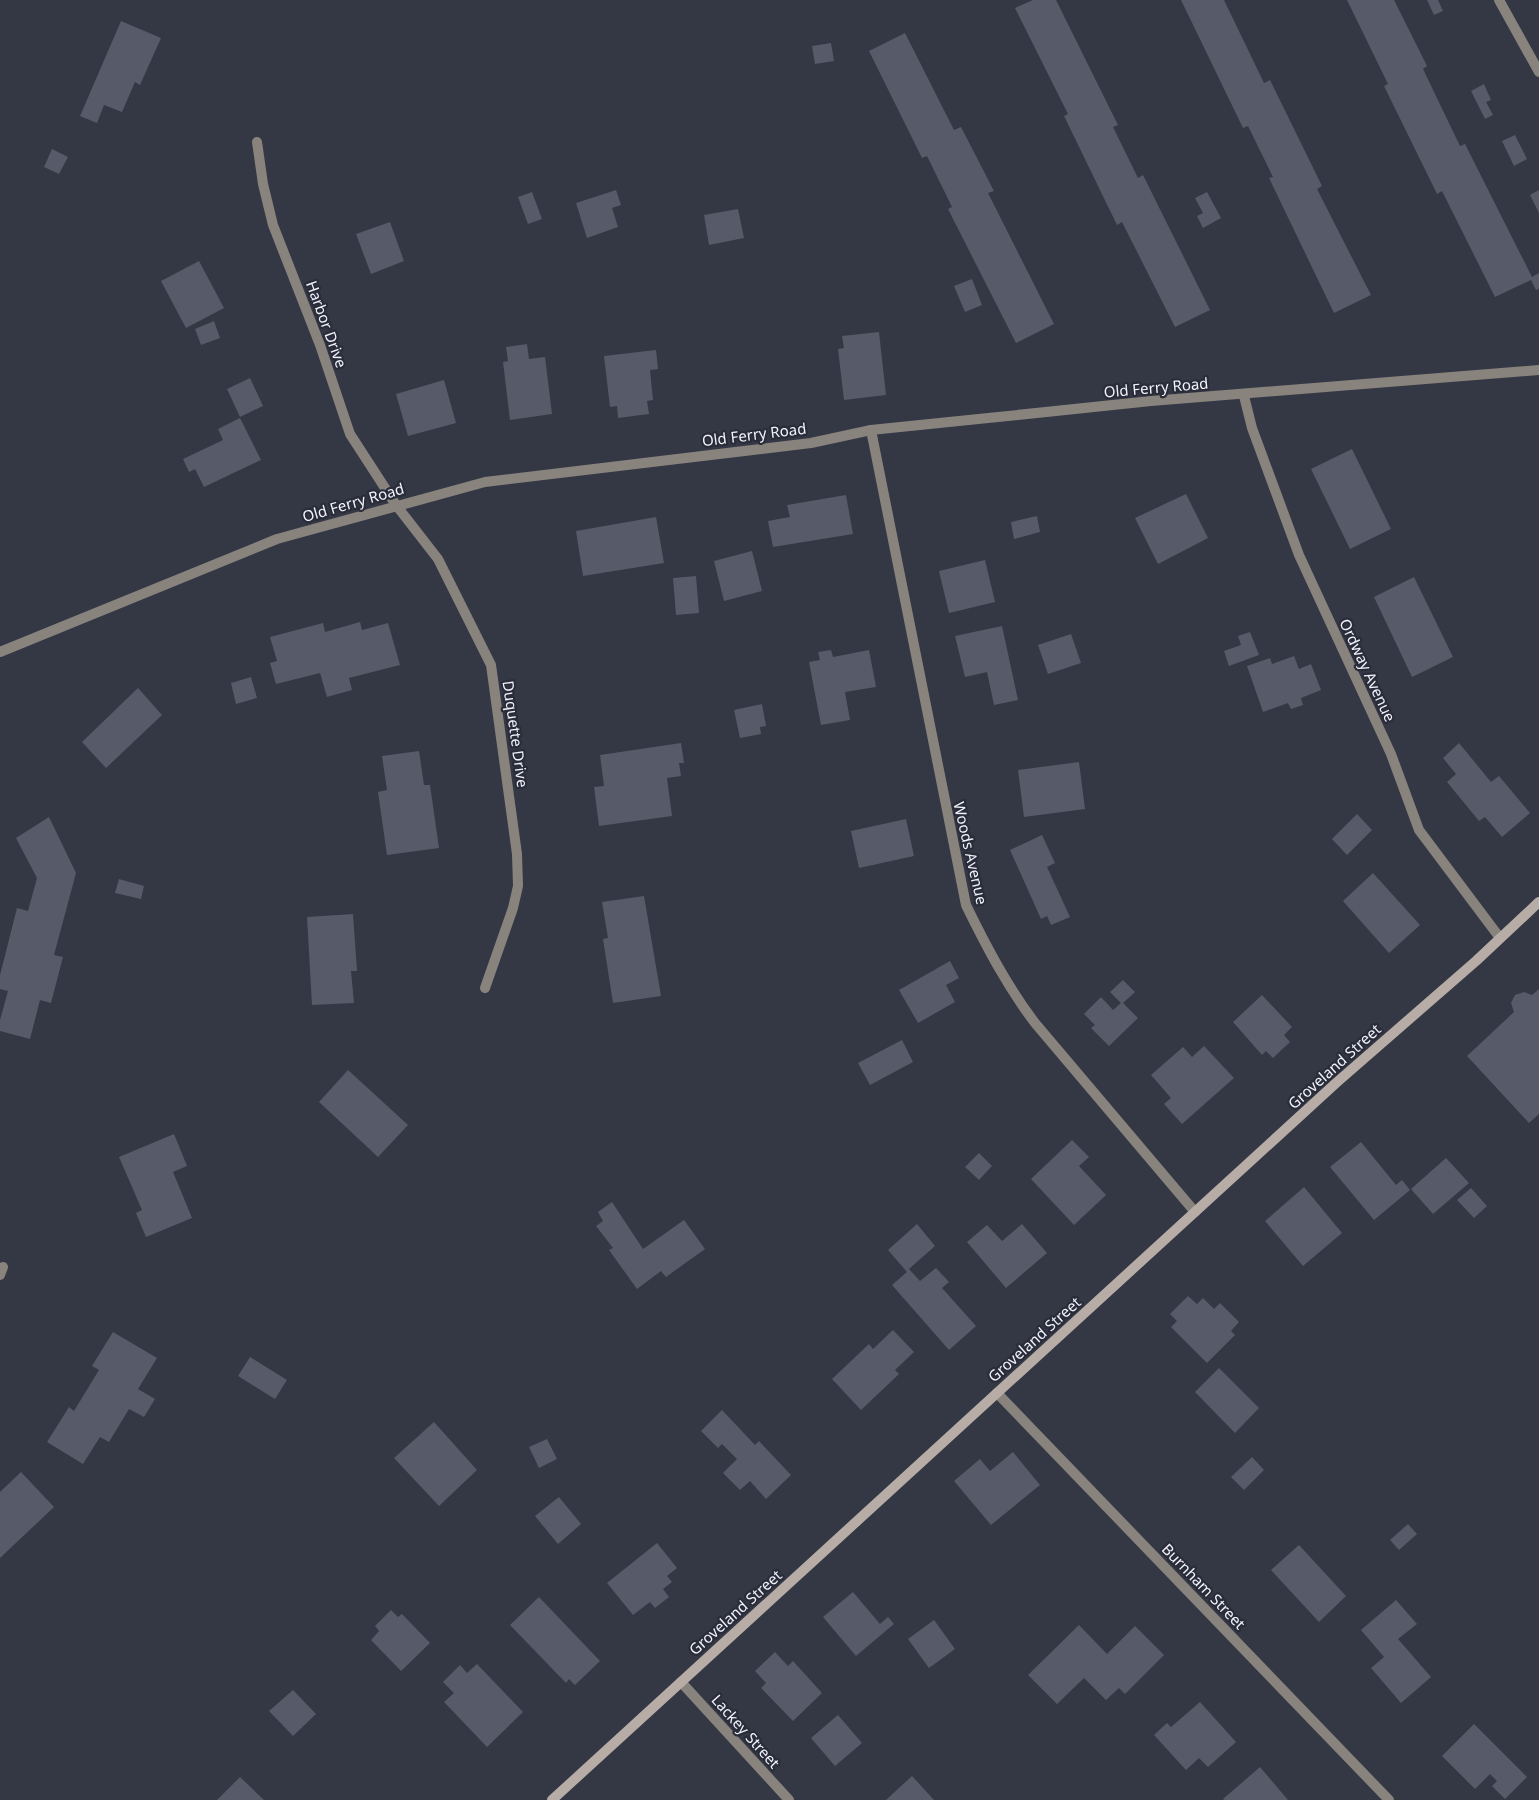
<svg xmlns="http://www.w3.org/2000/svg" width="1539" height="1800" viewBox="0 0 1539 1800" font-family="'Noto Sans',sans-serif">
  <rect width="100%" height="100%" fill="#343744"/>
  <g fill="#575a68">
    <polygon points="1033,0 1056,0 1118,125 1113,127 1138,178 1143,175 1210,310 1175,327 1122,222 1117,225 1064,116 1068,114 1015,8"/>
    <polygon points="1181,0 1224,0 1264,83 1270,80 1322,186 1317,189 1371,295 1334,313 1269,178 1273,177 1248,126 1243,128"/>
    <polygon points="1347,0 1394,0 1427,66 1423,69 1460,146 1465,144 1532,277 1539,273 1539,289 1536,290 1531,280 1495,297 1442,191 1437,194 1384,86 1388,84"/>
    <polygon points="1427,0 1438,0 1443,11 1434,15"/>
    <polygon points="121,21 161,38 140,85 135,82 122,112 104,105 97,123 80,116"/>
    <polygon points="905,33 954,130 961,127 994,191 988,193 1054,324 1016,343 948,209 952,207 927,156 922,158 869,51"/>
    <polygon points="831,43 834,61 815,64 812,46"/>
    <polygon points="1484,84 1491,100 1486,102 1493,115 1485,119 1471,91"/>
    <polygon points="1515,135 1527,159 1514,166 1502,141"/>
    <polygon points="52,149 68,157 59,174 44,167"/>
    <polygon points="616,190 621,205 612,208 618,227 587,238 576,203"/>
    <polygon points="1539,190 1539,213 1530,195"/>
    <polygon points="532,192 542,219 528,224 518,197"/>
    <polygon points="1207,192 1221,218 1203,228 1197,216 1203,213 1195,198"/>
    <polygon points="738,209 744,238 709,245 704,215"/>
    <polygon points="390,222 404,261 371,274 356,234"/>
    <polygon points="199,261 224,308 186,328 161,281"/>
    <polygon points="972,279 982,305 965,312 954,286"/>
    <polygon points="214,321 220,338 201,345 195,329"/>
    <polygon points="879,332 886,395 844,400 838,349 844,348 842,336"/>
    <polygon points="527,344 529,359 545,357 552,414 510,420 503,362 508,361 506,347"/>
    <polygon points="656,350 658,369 650,370 653,400 647,401 649,414 618,418 617,406 610,407 604,356"/>
    <polygon points="250,378 263,406 240,417 227,389"/>
    <polygon points="444,380 456,423 408,436 396,394"/>
    <polygon points="240,418 261,460 204,487 195,469 189,472 183,459 223,440 218,429"/>
    <polygon points="1352,449 1391,529 1350,549 1311,469"/>
    <polygon points="1186,494 1208,538 1158,564 1135,518"/>
    <polygon points="846,495 853,534 773,547 768,521 790,517 787,505"/>
    <polygon points="1037,516 1040,532 1014,539 1011,522"/>
    <polygon points="656,517 664,563 583,576 576,531"/>
    <polygon points="752,551 762,591 724,601 714,561"/>
    <polygon points="985,560 995,602 949,613 939,571"/>
    <polygon points="696,576 699,613 676,615 673,578"/>
    <polygon points="1414,577 1453,657 1412,677 1374,597"/>
    <polygon points="360,622 362,630 388,623 400,665 349,678 352,690 327,697 320,673 276,684 270,663 277,661 270,637 323,623 325,632"/>
    <polygon points="1002,626 1018,700 994,705 987,672 965,677 955,636"/>
    <polygon points="1250,632 1259,655 1229,666 1224,651 1241,645 1238,636"/>
    <polygon points="1071,634 1081,663 1048,674 1038,645"/>
    <polygon points="831,650 833,657 869,650 876,687 845,692 850,720 821,725 809,662 820,660 818,652"/>
    <polygon points="1294,656 1299,669 1311,664 1321,690 1301,698 1303,705 1291,709 1288,703 1263,712 1247,666 1270,658 1272,664"/>
    <polygon points="251,677 257,698 236,704 231,683"/>
    <polygon points="138,688 162,715 106,768 82,742"/>
    <polygon points="762,704 766,726 760,727 761,734 740,738 734,710"/>
    <polygon points="681,743 684,763 679,763 681,776 667,778 672,816 599,826 594,787 604,786 600,755"/>
    <polygon points="1459,743 1491,782 1499,776 1530,813 1502,837 1485,817 1479,821 1447,782 1456,774 1443,758"/>
    <polygon points="419,751 424,785 430,785 439,848 387,855 378,792 387,790 382,756"/>
    <polygon points="1079,762 1085,809 1024,817 1018,770"/>
    <polygon points="1357,814 1372,830 1347,855 1332,839"/>
    <polygon points="49,817 76,873 54,955 63,957 51,1003 40,1000 30,1039 0,1031 0,1020 8,991 0,989 0,975 17,908 28,911 37,878 16,838"/>
    <polygon points="906,819 914,856 859,868 851,831"/>
    <polygon points="1042,835 1055,863 1047,867 1070,917 1051,925 1047,916 1041,919 1010,850"/>
    <polygon points="1373,873 1420,925 1389,953 1343,901"/>
    <polygon points="119,879 144,886 141,899 115,893"/>
    <polygon points="644,896 661,996 613,1003 603,939 608,938 602,902"/>
    <polygon points="353,914 357,971 351,971 354,1003 312,1005 307,917"/>
    <polygon points="950,961 959,978 946,985 955,1002 918,1023 899,990"/>
    <polygon points="1123,980 1135,992 1123,1003 1138,1018 1109,1046 1091,1028 1095,1025 1084,1014 1101,997 1113,1010 1121,1003 1110,992"/>
    <polygon points="1539,989 1539,1114 1529,1123 1467,1056 1514,1012 1511,1003 1515,995 1524,992 1532,995"/>
    <polygon points="1262,995 1292,1027 1284,1035 1290,1042 1273,1058 1266,1051 1262,1055 1233,1022"/>
    <polygon points="902,1040 913,1062 870,1085 858,1063"/>
    <polygon points="1204,1046 1234,1078 1182,1124 1164,1104 1171,1098 1151,1075 1183,1047 1192,1057"/>
    <polygon points="348,1070 408,1125 378,1157 319,1102"/>
    <polygon points="174,1134 187,1166 173,1172 192,1218 146,1237 136,1213 142,1210 119,1157"/>
    <polygon points="1072,1140 1089,1157 1079,1166 1106,1195 1074,1225 1031,1179"/>
    <polygon points="1361,1142 1396,1185 1402,1180 1410,1190 1374,1220 1330,1167"/>
    <polygon points="979,1153 992,1166 979,1180 965,1167"/>
    <polygon points="1446,1158 1469,1183 1433,1214 1411,1189"/>
    <polygon points="1304,1187 1342,1233 1303,1266 1265,1221"/>
    <polygon points="1471,1188 1487,1206 1474,1218 1457,1200"/>
    <polygon points="612,1202 643,1249 684,1220 705,1249 666,1277 661,1271 637,1289 609,1250 613,1248 596,1226 603,1221 598,1212"/>
    <polygon points="917,1224 935,1246 909,1269 920,1281 936,1268 949,1282 942,1288 976,1326 949,1350 892,1285 907,1272 888,1250"/>
    <polygon points="1022,1224 1047,1253 1006,1288 967,1242 987,1225 1002,1241"/>
    <polygon points="1188,1296 1197,1304 1203,1298 1214,1309 1220,1303 1239,1322 1231,1331 1235,1335 1207,1363 1171,1327 1177,1321 1170,1314"/>
    <polygon points="893,1330 914,1352 895,1370 899,1374 861,1410 832,1379 869,1344 873,1349"/>
    <polygon points="113,1332 157,1358 138,1389 155,1399 144,1417 129,1409 109,1442 100,1437 83,1464 47,1442 69,1407 74,1411 99,1370 92,1366"/>
    <polygon points="250,1357 287,1380 275,1399 238,1376"/>
    <polygon points="1219,1368 1259,1408 1235,1433 1195,1392"/>
    <polygon points="722,1410 755,1445 759,1441 791,1475 766,1499 750,1481 740,1490 723,1473 737,1459 722,1444 718,1448 701,1431"/>
    <polygon points="434,1422 477,1470 439,1506 394,1458"/>
    <polygon points="547,1439 557,1459 539,1468 529,1447"/>
    <polygon points="1013,1452 1040,1485 991,1525 954,1481 980,1459 990,1471"/>
    <polygon points="1252,1457 1264,1470 1244,1490 1231,1477"/>
    <polygon points="21,1472 54,1507 0,1558 0,1492"/>
    <polygon points="559,1497 581,1524 558,1544 535,1516"/>
    <polygon points="1408,1524 1417,1534 1399,1550 1390,1540"/>
    <polygon points="657,1543 677,1568 667,1576 672,1582 663,1589 669,1597 655,1608 650,1602 633,1615 607,1583"/>
    <polygon points="1299,1545 1346,1596 1319,1622 1271,1570"/>
    <polygon points="853,1592 880,1624 888,1617 894,1624 856,1656 823,1617"/>
    <polygon points="539,1597 600,1661 575,1685 569,1679 566,1683 510,1625"/>
    <polygon points="1396,1600 1417,1624 1398,1639 1431,1677 1401,1703 1371,1668 1384,1657 1361,1630"/>
    <polygon points="391,1610 398,1617 402,1614 430,1643 401,1671 371,1640 379,1631 375,1626"/>
    <polygon points="934,1620 955,1649 929,1668 908,1639"/>
    <polygon points="1079,1625 1107,1654 1135,1626 1164,1655 1125,1694 1119,1688 1106,1700 1084,1678 1057,1704 1028,1675"/>
    <polygon points="775,1652 788,1666 793,1661 822,1693 793,1721 761,1688 766,1683 755,1671"/>
    <polygon points="477,1664 523,1712 487,1747 444,1702 454,1693 443,1682 460,1665 467,1673"/>
    <polygon points="293,1690 316,1714 293,1736 269,1711"/>
    <polygon points="1200,1702 1236,1742 1208,1767 1199,1758 1186,1770 1154,1735 1167,1723 1171,1727"/>
    <polygon points="838,1715 862,1743 835,1766 811,1738"/>
    <polygon points="1474,1724 1527,1777 1505,1799 1492,1786 1497,1781 1490,1774 1475,1789 1442,1756"/>
    <polygon points="1260,1767 1288,1800 1224,1800 1223,1799"/>
    <polygon points="912,1776 934,1800 886,1800"/>
    <polygon points="240,1777 264,1800 217,1800"/>
  </g>
  <g fill="none" stroke-linecap="round" stroke-linejoin="round">
    <g stroke="#89837e" stroke-width="10">
      <polyline points="1499,0 1539,72"/>
      <polyline points="257,142 263,184 273,225 320,345 350,434 396,505 438,559 491,665 517,854 518,886 513,908 485,988"/>
      <polyline points="1244,396 1252,428 1299,555 1391,754 1419,830 1500,938"/>
      <path d="M871,430l95,475c20,41 41,81 69,118l160,189"/>
      <polyline points="0,652 277,539 485,482 811,443 871,430 998,417 1151,401 1539,370"/>
      <polyline points="0,1275 3,1267"/>
      <polyline points="997,1393 1389,1800"/>
      <polyline points="681,1682 789,1800"/>
    </g>
    <polyline stroke="#b7ada6" stroke-width="10" points="552,1800 1336,1083 1476,961 1539,902"/>
  </g>
  <g text-anchor="middle" dominant-baseline="central" stroke-width="4.5" stroke-linejoin="round" paint-order="stroke">
    <g font-size="15" fill="#f1f3fc" stroke="#2a2d39">
      <text transform="translate(327 324) rotate(70)">Harbor Drive</text>
      <text transform="translate(1156 387) rotate(-5)">Old Ferry Road</text>
      <text transform="translate(754 434) rotate(-7)">Old Ferry Road</text>
      <text transform="translate(353 502) rotate(-16)">Old Ferry Road</text>
      <text transform="translate(1368 670) rotate(65)">Ordway Avenue</text>
      <text transform="translate(516 734) rotate(82)">Duquette Drive</text>
      <text transform="translate(971 853) rotate(77)">Woods Avenue</text>
      <text transform="translate(1334 1066) rotate(-42)">Groveland Street</text>
      <text transform="translate(1034 1339) rotate(-42)">Groveland Street</text>
      <text transform="translate(1204 1586) rotate(46)">Burnham Street</text>
      <text transform="translate(735 1612) rotate(-42)">Groveland Street</text>
      <text transform="translate(746 1731) rotate(48)">Lackey Street</text>
    </g>
  </g>
</svg>
